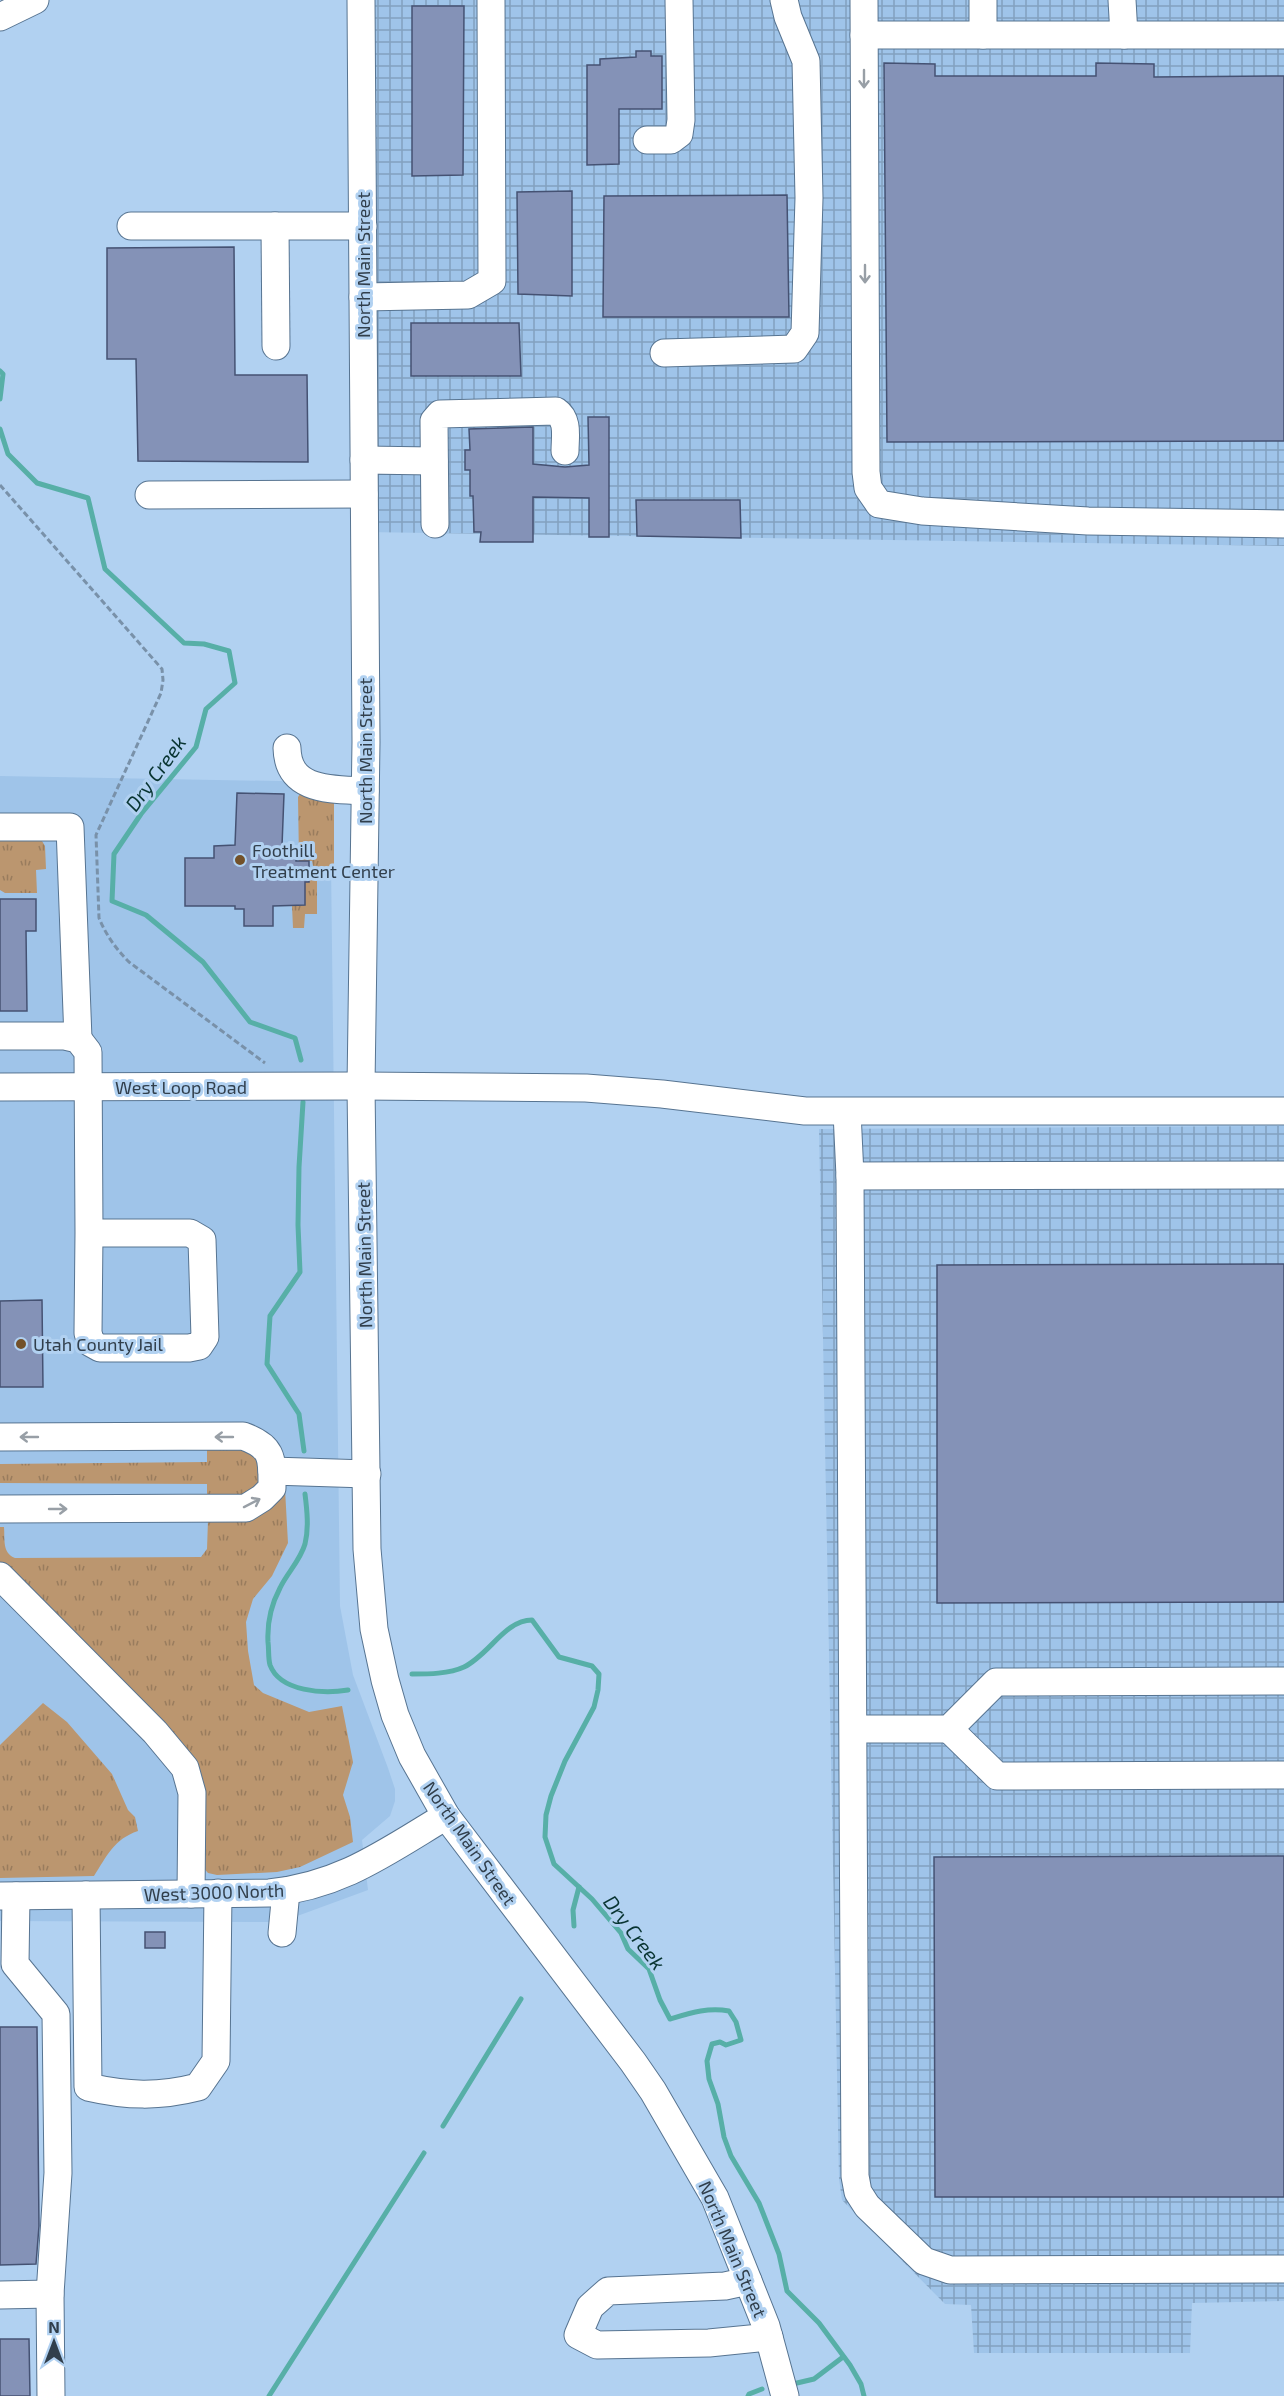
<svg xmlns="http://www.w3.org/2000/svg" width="1284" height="2396" viewBox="0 0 1284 2396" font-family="'Exo 2',sans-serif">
  <defs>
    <pattern id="industrial-grid" width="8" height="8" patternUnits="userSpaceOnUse" patternTransform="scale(1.5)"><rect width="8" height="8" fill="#9fc4e9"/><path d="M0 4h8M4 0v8" fill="none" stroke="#82a1bf"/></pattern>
    <pattern id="grass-tufts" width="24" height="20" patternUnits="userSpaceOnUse" patternTransform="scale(1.5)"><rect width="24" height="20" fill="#bb966f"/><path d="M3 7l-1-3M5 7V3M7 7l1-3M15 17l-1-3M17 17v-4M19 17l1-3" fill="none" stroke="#997c5d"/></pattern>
  </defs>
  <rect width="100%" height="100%" fill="#b1d1f1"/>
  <polygon fill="#9fc4e9" points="0,776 330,782 340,1606 353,1675 388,1768 395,1789 395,1801 390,1816 362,1840 368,1890 281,1922 0,1921"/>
  <g fill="url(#industrial-grid)">
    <polygon points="361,0 1284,0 1284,546 365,532"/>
    <polygon points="1284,1126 1284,2301 1192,2303 1190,2353 974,2353 971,2305 945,2304 842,2200 839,2179 819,1129"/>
  </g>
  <g fill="url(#grass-tufts)">
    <polygon points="300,794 334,803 334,867 326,872 319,867 313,866 312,861 299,861 298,797"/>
    <polygon points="0,837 42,841 45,846 46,869 36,870 37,893 5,893 0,890"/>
    <polygon points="309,876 317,880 317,914 305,914 304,928 293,928 292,906 305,905 305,882 309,882"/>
    <polygon points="244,1448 259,1461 260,1483 247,1497 207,1496 207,1484 0,1483 0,1464 207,1462 207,1449"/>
    <path d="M285,1489l3,54 -16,33 -19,23 -7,23 2,29 6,34 9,8 46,19 33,-6 11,56 -10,33 7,22 3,25 -53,25 -23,5 -60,3 -9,-2 -7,-8 -2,-75 -199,-223v-40h4c1,12 -2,26 11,31l186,-1 6,-8 1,-29z"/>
    <path d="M43,1703l24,19 45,52 16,36 7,7 3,14c-24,8 -31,25 -44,45l-94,2v-133z"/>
  </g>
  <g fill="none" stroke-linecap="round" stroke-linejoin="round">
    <g stroke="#57afa7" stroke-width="5">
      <polyline points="0,371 3,374 0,399"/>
      <polyline points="0,429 8,454 37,483 88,498 105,569 184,643 204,644 229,651 235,683 206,709 196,747 141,814 114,854 112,901 146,915 203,962 250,1022 295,1038 301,1060"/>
      <polyline points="303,1102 299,1167 298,1225 300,1272 270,1316 267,1364 299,1414 304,1451"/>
      <path d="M305,1494c2,16 4,34 0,50 -5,17 -18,29 -25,44 -9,17 -13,35 -12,54 1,7 0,16 2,23 10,27 54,29 78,25"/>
      <path d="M412,1674c16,0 37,0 52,-7 25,-12 41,-47 68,-47l27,37 33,9 7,8 -1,16 -4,17 -29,54 -14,35 -5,19 -1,22 9,27 38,35 29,34 7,16 21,20 11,31 10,19c20,-6 38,-12 59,-8l7,11 5,18 -15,5 -6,-3 -8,2 -5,17 2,18 9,25 6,33 7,19 28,47 20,51 8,37 32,32 31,42 11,19 3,12"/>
      <polyline points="574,1926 573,1910 579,1887"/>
      <polyline points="443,2126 521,1999"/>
      <polyline points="797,2383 814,2379 843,2357"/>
      <polyline points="269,2396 424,2153"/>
      <polyline points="748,2396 749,2394 762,2389"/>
    </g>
  </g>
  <g fill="#8492b7" stroke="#455273" stroke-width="1.5">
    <polygon points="412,6 464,6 463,175 412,176"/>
    <polygon points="636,51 651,51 651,56 662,56 662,109 619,109 619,164 587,165 587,65 600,65 600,59 636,57"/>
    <polygon points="884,63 935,64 935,76 1096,76 1096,63 1154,64 1154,77 1284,76 1284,441 887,442"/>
    <polygon points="572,191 572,296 518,294 517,192"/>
    <polygon points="787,195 789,317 603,317 604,196"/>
    <polygon points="234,247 235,375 307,375 308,462 138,461 136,359 107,359 107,248"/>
    <polygon points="411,323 519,323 521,376 411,376"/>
    <polygon points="588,417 609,417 609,537 589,537 589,498 533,497 533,542 480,542 481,532 474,532 473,496 470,496 470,470 465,470 465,450 470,450 469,429 533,427 533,464 565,467 589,465"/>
    <polygon points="636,500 740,500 741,538 637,536"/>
    <polygon points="237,793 284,794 282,846 296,847 296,861 309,861 309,882 305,882 305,905 273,906 273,926 244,926 244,909 235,909 235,906 185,906 185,858 214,858 214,846 235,845"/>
    <polygon points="0,899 36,899 36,931 26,931 27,1011 0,1011"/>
    <polygon points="1284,1264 1284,1602 937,1603 937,1265"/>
    <polygon points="42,1300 43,1387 0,1387 0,1301"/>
    <polygon points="1284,1856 1284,2197 935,2197 934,1857"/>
    <rect x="145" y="1932" width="20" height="16"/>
    <polygon points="0,2027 37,2027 39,2226 36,2264 0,2265"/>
    <polygon points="0,2339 29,2339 30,2396 0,2396"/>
  </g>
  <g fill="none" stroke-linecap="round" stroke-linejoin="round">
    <defs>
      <g id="minor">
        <polyline points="361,0 366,742 361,1086 367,1549 374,1629 385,1680 395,1715 412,1756 446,1816 633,2062 653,2091 715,2198 766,2326 785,2396"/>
        <polyline points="864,0 866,472 868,488 879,504 922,511 1088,521 1284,524"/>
        <polyline points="1122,0 1124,35"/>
        <polyline points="0,17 35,0"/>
        <polyline points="864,35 1284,35"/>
        <polyline points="983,35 983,0"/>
        <polyline points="647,140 671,140 679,134 681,120 679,0"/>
        <polyline points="131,226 363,226"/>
        <polyline points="275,226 276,346"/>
        <polyline points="363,297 468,295 492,281 491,0"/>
        <polyline points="664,353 794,349 805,333 809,198 806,61 788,17 784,0"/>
        <polyline points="364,460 434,461"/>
        <polyline points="149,495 364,494"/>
        <path d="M435,524l-1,-103 6,-7 116,-3c13,9 9,26 9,40"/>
        <path d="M287,748c1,44 45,41 78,43"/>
        <polyline points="0,827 70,827 78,1039"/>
        <polyline points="0,1036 65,1036 78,1039 88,1052 89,1233 190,1233 202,1240 205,1337 199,1346 189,1348 100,1348 91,1343 88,1333 89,1233"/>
        <polyline points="0,1087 361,1086 586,1088 662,1094 805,1111 1284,1111"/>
        <polyline points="847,1112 850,1176 855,2176 858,2192 867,2206 924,2261 950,2270 1284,2269"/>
        <polyline points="850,1176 1284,1175"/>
        <path d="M0,1437l243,-1c31,11 29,23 29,52l-10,10 -16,10 -246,1"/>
        <polyline points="272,1471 367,1474"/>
        <polyline points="0,1576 155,1732 185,1768 192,1793 191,1894"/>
        <polyline points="854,1729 949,1729 996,1682 1284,1681"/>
        <polyline points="949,1729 997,1776 1284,1775"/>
        <path d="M86,1895l2,192c39,9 71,10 110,0l18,-26 2,-168"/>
        <path d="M0,1896l269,-3c72,-7 117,-41 177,-77"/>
        <polyline points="16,1896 15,1964 56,2014 58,2173 50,2294 51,2396"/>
        <polyline points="282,1933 286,1891"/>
        <polyline points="748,2281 725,2286 608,2291 590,2307 578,2335 597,2345 709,2343 769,2337"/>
        <polyline points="0,2295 50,2294"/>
      </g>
    </defs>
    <use href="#minor" stroke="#577491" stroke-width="29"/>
    <path stroke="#7991a9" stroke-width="3" stroke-dasharray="6 3" stroke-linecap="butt" d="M0,485l162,184 1,11 -2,13 -65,142 3,83c7,17 17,31 30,44l136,101"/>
    <use href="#minor" stroke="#fff" stroke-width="27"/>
  </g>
  <defs><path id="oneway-shaft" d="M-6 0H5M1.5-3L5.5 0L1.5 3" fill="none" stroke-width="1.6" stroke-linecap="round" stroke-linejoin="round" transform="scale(1.5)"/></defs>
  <g stroke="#989fa6">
    <use href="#oneway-shaft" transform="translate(864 79) rotate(90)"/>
    <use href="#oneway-shaft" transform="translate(865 274) rotate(90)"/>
    <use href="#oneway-shaft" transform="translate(29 1437) rotate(180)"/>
    <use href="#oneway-shaft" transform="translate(224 1437) rotate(180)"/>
    <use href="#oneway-shaft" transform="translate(252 1503) rotate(-27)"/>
    <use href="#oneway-shaft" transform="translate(58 1509)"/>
  </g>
  <g fill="#735129" stroke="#b1d1f1" stroke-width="2">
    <circle cx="240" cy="860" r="6"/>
    <circle cx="21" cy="1344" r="6"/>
  </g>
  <g text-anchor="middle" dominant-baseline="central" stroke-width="6" stroke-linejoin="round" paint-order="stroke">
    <g font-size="18" fill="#313f4c" stroke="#b1d1f1">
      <text transform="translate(363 265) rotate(-90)">North Main Street</text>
      <text transform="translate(365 751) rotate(-90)">North Main Street</text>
      <text x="181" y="1087">West Loop Road</text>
      <text transform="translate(364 1255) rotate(-91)">North Main Street</text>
      <text transform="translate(470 1843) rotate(55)">North Main Street</text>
      <text transform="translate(214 1892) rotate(-2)">West 3000 North</text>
      <text transform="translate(733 2249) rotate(67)">North Main Street</text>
    </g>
    <g font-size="18" fill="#313f4c" stroke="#b1d1f1" text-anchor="start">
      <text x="252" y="850">Foothill<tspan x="252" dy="21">Treatment Center</tspan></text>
      <text x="33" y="1344">Utah County Jail</text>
    </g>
    <g font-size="20" font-style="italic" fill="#083431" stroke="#b1d1f1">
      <text transform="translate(155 773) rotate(-54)">Dry Creek</text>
      <text transform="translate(635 1932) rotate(53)">Dry Creek</text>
    </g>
  </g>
  <g transform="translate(54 2342)" stroke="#b1d1f1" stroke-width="4.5" paint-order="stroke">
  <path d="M0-4.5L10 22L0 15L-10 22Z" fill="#313f4c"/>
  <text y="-9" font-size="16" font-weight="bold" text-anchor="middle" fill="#313f4c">N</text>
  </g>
</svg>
